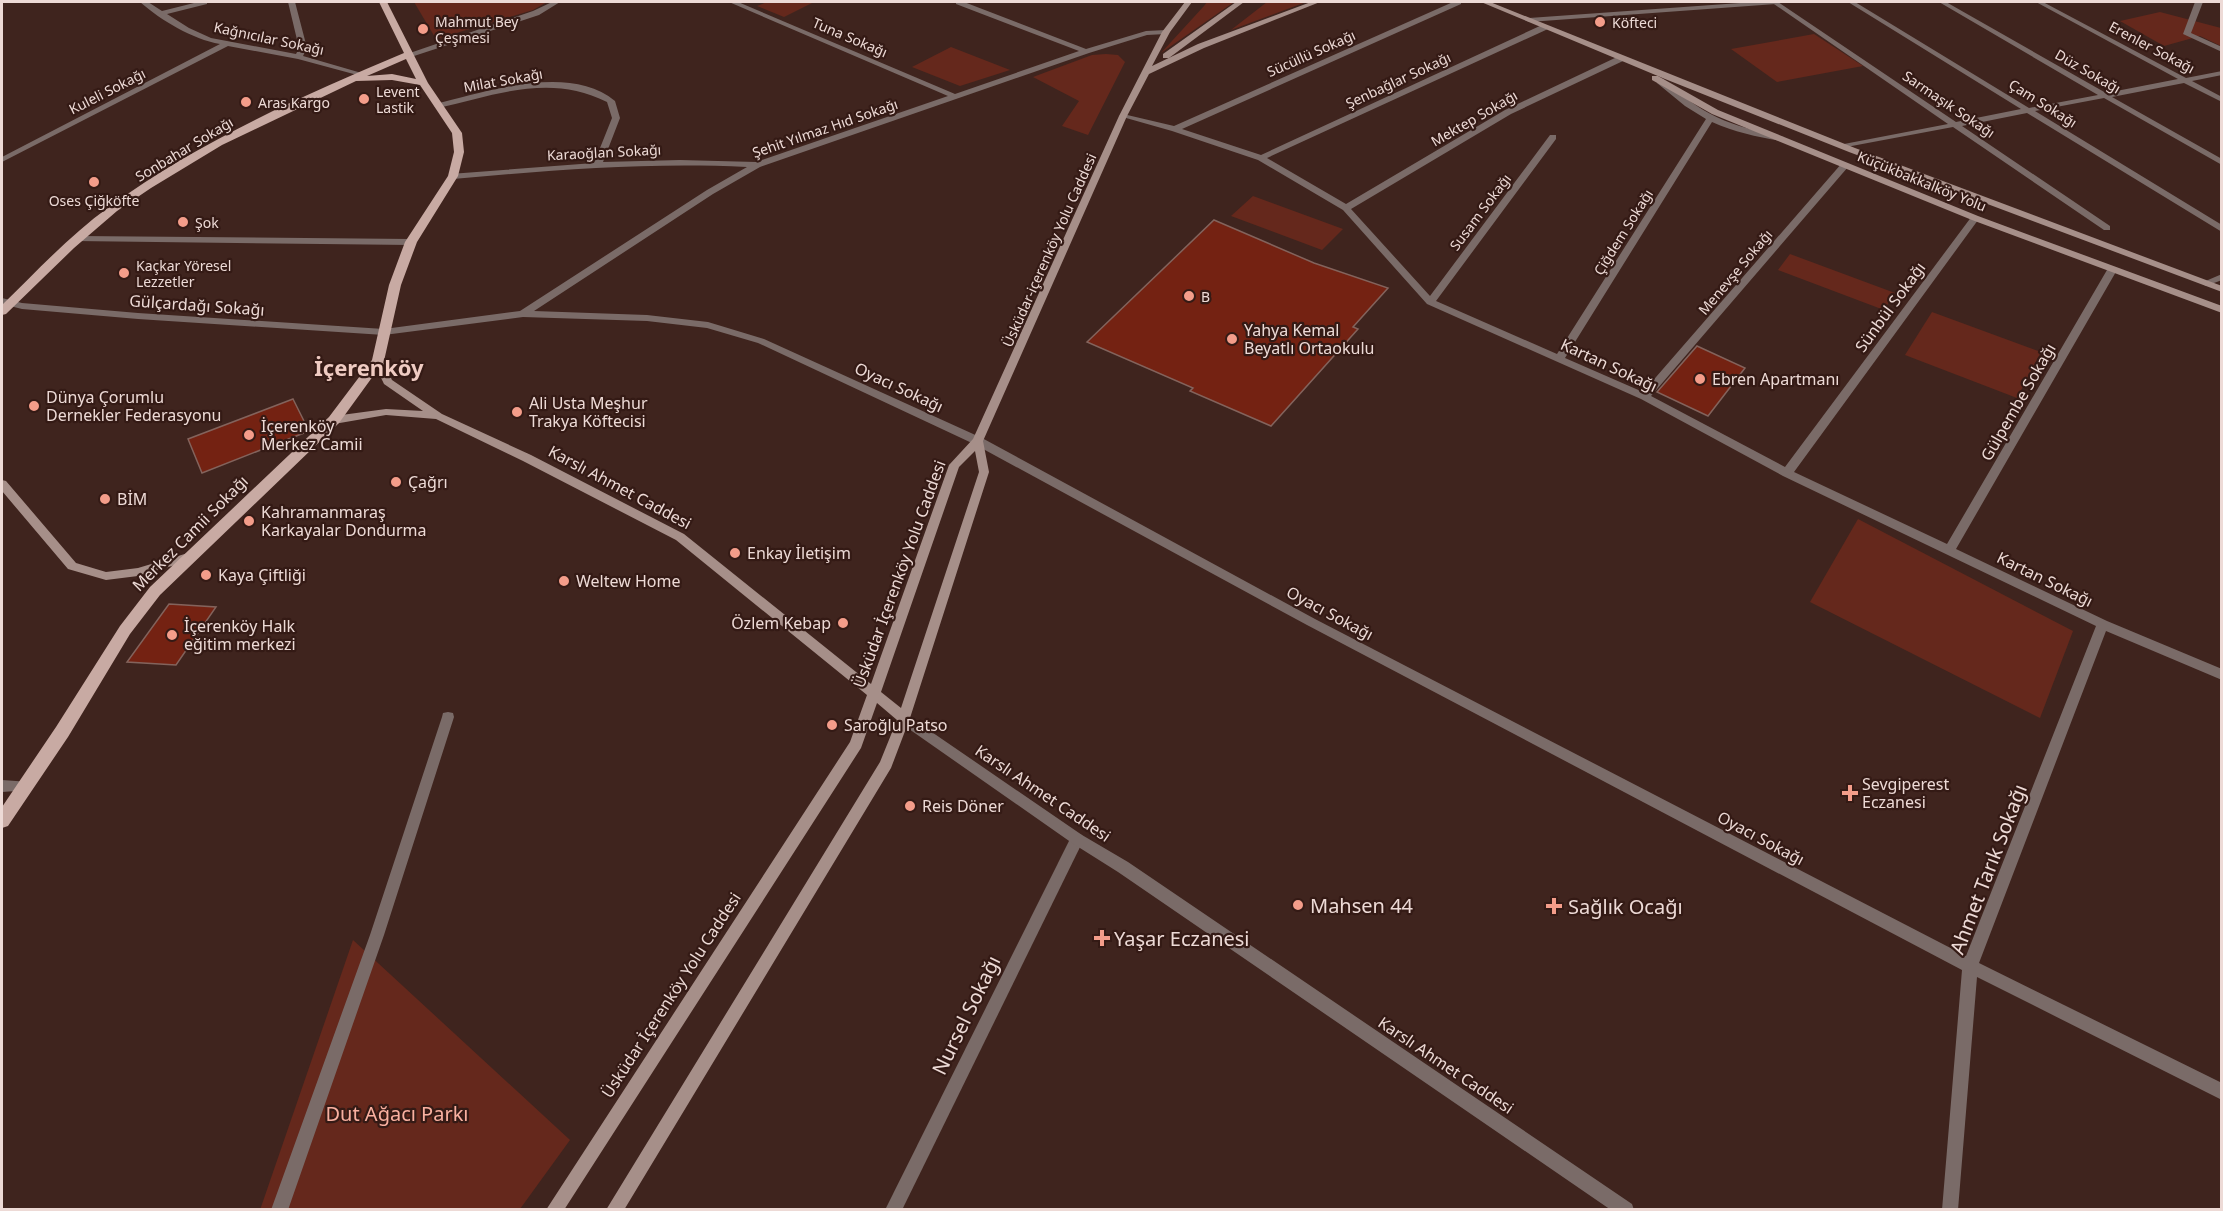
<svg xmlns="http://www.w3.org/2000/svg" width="2223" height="1211" viewBox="0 0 2223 1211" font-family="'Noto Sans',sans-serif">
  <rect width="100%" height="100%" fill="#3f241e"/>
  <g fill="#65281c">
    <polygon points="414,2 547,2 533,10 436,39"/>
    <polygon points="767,2 814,2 784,17 757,6"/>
    <polygon points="1207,2 1234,2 1161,53 1204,6"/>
    <polygon points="1267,2 1306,2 1231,30"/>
    <polygon points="2160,12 2221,28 2221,46 2200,36 2164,46 2120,21"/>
    <polygon points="1814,34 1863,66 1777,82 1731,49"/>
    <polygon points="951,47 1010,70 960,86 912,67"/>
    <polygon points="1106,54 1118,55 1125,62 1088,135 1062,126 1079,101 1033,77 1092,55"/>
    <polygon points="1253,196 1343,229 1322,250 1231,216"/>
    <polygon points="1790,254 1895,293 1884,310 1778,270"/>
    <polygon points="1932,312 2041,352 2017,398 1905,355"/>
    <polygon points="1858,519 2073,631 2040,718 1810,602"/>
    <polygon points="353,940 570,1140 520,1209 260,1210"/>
  </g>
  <g fill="#742212" stroke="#83635c" stroke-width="1.5">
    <polygon points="1214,220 1314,263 1388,288 1353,327 1358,329 1271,426 1190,391 1193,388 1087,342"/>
    <polygon points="1697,346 1745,368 1708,416 1657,392"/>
    <polygon points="293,399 309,431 202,473 188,439"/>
    <polygon points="169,604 216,607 176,665 127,662"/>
  </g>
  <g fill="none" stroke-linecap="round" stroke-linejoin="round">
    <g fill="#7a6b68" fill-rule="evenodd">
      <path d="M140,2h8l14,9 36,-9h9v2l-40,10 22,14 22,10 85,16 3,-6 -11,-46h7l12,46 -4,8 62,18 -4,2 -63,-17 -70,-13 -226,116v-5l218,-113c-28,-5 -58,-23 -80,-42z"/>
      <polygon points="552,2 560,2 539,15 411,57 404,55 533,11"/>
      <path d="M729,2h9l217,92 124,-43 -123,-47v-2h8l122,47 60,-18 20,-1 4,2 -4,2 -19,1 -58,18 -329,114 -47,27 -179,117 113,4 61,7 56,17 218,99 333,181 651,337 130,-330 -313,-150 -142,-77 -214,-95 -84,-94 -85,-50 -86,-29 -53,-15 4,-2 51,12 279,-124h8v2l-279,125 79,26 281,-130h6v4l-281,129 79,46 159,-94 112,-53h6v4l-112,53 -160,95 79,87 120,-161h6v4l-120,162 121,53 149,-235 -21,-13 -28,-23v-4h6c43,39 66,46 121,58v4h-3c-24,-4 -47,-9 -69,-19l-147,236 78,34 199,-229h6v4l-197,229 134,71 187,-251h6v4l-184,252 153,72 160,-274 2,-2h6l2,2 -161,279 151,72 115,48v11l-116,-49 -127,332 243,120v17l-245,-123 -19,233h-16l20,-240 -655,-345 -333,-181 -216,-101 -51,-15 -60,-7 -124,-4 -139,18 -246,-16 -116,-10 -20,-5v-6l20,5 116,10 246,16 136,-18 187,-121 40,-23c-98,-5 -196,3 -294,12l-3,-1v-4l144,-11 18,-45 -5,-16c-57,-29 -111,-7 -169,6l-4,-2 1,-2c51,-12 134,-41 180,-3l5,17 -17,44 77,-2 76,2 192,-66z"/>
      <polygon points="1771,2 1778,2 1956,122 2021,109 1848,2 1855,2 2029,108 2098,95 1939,2 1946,2 2106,93 2178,79 2036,2 2043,2 2186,78 2222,71 2222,75 2192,81 2222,97 2222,102 2184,83 2112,97 2222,159 2222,165 2104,98 2035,111 2222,225 2222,232 2027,113 1962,126 2110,226 2110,230 2104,230 1953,127 1841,148 1841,144 1844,144 1948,124"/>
      <polygon points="2195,2 2203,2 2191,33 2222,47 2222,52 2183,34"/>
      <polygon points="78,236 411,239 416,242 411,245 75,241 73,239"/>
      <polygon points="2222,274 2222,280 2206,286 2201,283"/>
      <polygon points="448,712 453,713 454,717 384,935 288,1210 271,1210 370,935 442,717 443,713"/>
      <polygon points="2,780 30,782 32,786 30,790 2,792"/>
      <polygon points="1077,833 1082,835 1084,839 902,1210 885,1210 1072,835"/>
    </g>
    <g fill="#7a6b68" fill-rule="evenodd">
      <polygon points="1754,2 1780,2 1776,4 1529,22 1525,20 1529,18"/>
      <polygon points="904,713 1082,835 1128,862 1632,1204 1634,1210 1611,1210 1118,872 1072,843 899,722 898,718 899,714"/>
    </g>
    <g fill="#a68f89" fill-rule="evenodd">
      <path d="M1185,2h7l-22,30 -18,34 46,-22 113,-42h9l-116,46 -55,26 -22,42 -144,325 6,31 -79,246 -19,50 -267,442h-18l274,-448 17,-42 -20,-17 -16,45 -297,462h-18l304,-468 17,-47 -191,-155 -153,-79 -87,-42 -50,-4 -52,9 -5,-4 5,-4 52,-7 37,2 -39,-27 -11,-23 1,-2h8l10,21 50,34 89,41 153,79 187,150 78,-219 24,-26 146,-323 43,-84zM975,451l4,21 -78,236 -20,-16 78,-225z"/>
      <polygon points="1236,2 1244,2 1169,58 1163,58 1163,54"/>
      <polygon points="1481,2 1490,2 1855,148 2222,286 2222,292 1849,152 1665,79"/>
      <polygon points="1652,76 1658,76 1718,110 1978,216 2222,306 2222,313 1972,220 1778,141 1712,114 1652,80"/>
      <polygon points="2,480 6,481 76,563 106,572 138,568 188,553 194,557 192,560 138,576 106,580 68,569 2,491"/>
    </g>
    <path fill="#c8aaa3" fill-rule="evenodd" d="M379,2h8l41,81 34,50 2,19 -6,24 -41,66 -16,43 -17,76 -45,62 -179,172 -30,39 -62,103 -60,89 -6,2v-21l54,-80 64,-101 30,-39 179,-170 43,-57 17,-75 16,-43 43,-66 6,-24 -2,-19 -32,-48 -28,-5 -36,1 -134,64 -71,43 -34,23 -43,37 -68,66 -4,1v-10c35,-34 68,-70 107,-98 90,-66 193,-111 295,-154zM406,59l10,20 -24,-5 -25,2z"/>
  </g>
  <g fill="#f49d8a" stroke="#341a15" stroke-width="2">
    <circle cx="1600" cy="22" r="6"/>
    <circle cx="423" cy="29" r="6"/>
    <circle cx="364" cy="99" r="6"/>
    <circle cx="246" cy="102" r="6"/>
    <circle cx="94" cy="182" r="6"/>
    <circle cx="183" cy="222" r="6"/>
    <circle cx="124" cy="273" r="6"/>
    <circle cx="1189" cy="296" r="6"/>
    <circle cx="1232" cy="339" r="6"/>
    <circle cx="1700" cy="379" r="6"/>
    <circle cx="34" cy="406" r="6"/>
    <circle cx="517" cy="412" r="6"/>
    <circle cx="249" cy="435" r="6"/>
    <circle cx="396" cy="482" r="6"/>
    <circle cx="105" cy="499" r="6"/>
    <circle cx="249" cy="521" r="6"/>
    <circle cx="735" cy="553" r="6"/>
    <circle cx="206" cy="575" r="6"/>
    <circle cx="564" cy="581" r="6"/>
    <circle cx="843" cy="623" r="6"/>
    <circle cx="172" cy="635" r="6"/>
    <circle cx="832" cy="725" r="6"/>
    <path d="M1847 784h6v6h6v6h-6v6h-6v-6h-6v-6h6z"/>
    <circle cx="910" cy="806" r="6"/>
    <circle cx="1298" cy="905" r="6"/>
    <path d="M1551 897h6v6h6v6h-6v6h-6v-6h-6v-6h6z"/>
    <path d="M1099 929h6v6h6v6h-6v6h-6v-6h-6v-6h6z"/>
  </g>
  <g text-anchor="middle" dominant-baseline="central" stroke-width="4.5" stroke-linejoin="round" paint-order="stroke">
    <g font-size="14" fill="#eddad6" stroke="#341a15" text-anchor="start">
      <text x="435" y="21">Mahmut Bey<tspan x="435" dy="16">Çeşmesi</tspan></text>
      <text x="1612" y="22">Köfteci</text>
      <text x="376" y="91">Levent<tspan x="376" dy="16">Lastik</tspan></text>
      <text x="258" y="102">Aras Kargo</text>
      <text x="94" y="200" text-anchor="middle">Oses Çiğköfte</text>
      <text x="195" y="222">Şok</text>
      <text x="136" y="265">Kaçkar Yöresel<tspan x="136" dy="16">Lezzetler</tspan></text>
      <text x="1201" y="296">B</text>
    </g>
    <g font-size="14" fill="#eddad6" stroke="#341a15">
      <text transform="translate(850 37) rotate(23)">Tuna Sokağı</text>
      <text transform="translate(269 38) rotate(12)">Kağnıcılar Sokağı</text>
      <text transform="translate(2152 47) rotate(28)">Erenler Sokağı</text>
      <text transform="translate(1311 53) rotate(-24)">Sücüllü Sokağı</text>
      <text transform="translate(2088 71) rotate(30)">Düz Sokağı</text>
      <text transform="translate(503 80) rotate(-10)">Milat Sokağı</text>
      <text transform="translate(1398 80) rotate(-25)">Şenbağlar Sokağı</text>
      <text transform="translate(107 91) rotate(-27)">Kuleli Sokağı</text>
      <text transform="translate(2043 103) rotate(32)">Çam Sokağı</text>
      <text transform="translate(1949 104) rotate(34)">Sarmaşık Sokağı</text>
      <text transform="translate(1474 118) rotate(-30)">Mektep Sokağı</text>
      <text transform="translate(825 128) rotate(-19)">Şehit Yılmaz Hıd Sokağı</text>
      <text transform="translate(184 149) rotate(-31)">Sonbahar Sokağı</text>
      <text transform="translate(604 152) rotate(-3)">Karaoğlan Sokağı</text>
      <text transform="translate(1922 181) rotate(22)">Küçükbakkalköy Yolu</text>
      <text transform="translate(1480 212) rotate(-53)">Susam Sokağı</text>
      <text transform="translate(1623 232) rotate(-58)">Çiğdem Sokağı</text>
      <text transform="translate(1049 250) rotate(-66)">Üsküdar-içerenköy Yolu Caddesi</text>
      <text transform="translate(1735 272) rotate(-50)">Menevşe Sokağı</text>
    </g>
    <g font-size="16" fill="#eddad6" stroke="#341a15">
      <text transform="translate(197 305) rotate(4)">Gülçardağı Sokağı</text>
      <text transform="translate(1890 307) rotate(-54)">Sünbül Sokağı</text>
      <text transform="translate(1609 365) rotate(25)">Kartan Sokağı</text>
      <text transform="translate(899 387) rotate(25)">Oyacı Sokağı</text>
      <text transform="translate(2018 402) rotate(-60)">Gülpembe Sokağı</text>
      <text transform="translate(620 487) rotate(28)">Karslı Ahmet Caddesi</text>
      <text transform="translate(190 533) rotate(-45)">Merkez Camii Sokağı</text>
      <text transform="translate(899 574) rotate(-70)">Üsküdar İçerenköy Yolu Caddesi</text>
      <text transform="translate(2045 579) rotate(26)">Kartan Sokağı</text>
      <text transform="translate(1330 613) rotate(28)">Oyacı Sokağı</text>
      <text transform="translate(1043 793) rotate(34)">Karslı Ahmet Caddesi</text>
      <text transform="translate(1761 838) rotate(28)">Oyacı Sokağı</text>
      <text transform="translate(671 995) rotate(-57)">Üsküdar İçerenköy Yolu Caddesi</text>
      <text transform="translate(1446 1065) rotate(34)">Karslı Ahmet Caddesi</text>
    </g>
    <g font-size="16" fill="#eddad6" stroke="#341a15" text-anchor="start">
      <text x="1244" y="330">Yahya Kemal<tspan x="1244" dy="18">Beyatlı Ortaokulu</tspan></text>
      <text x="1712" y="379">Ebren Apartmanı</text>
      <text x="46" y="397">Dünya Çorumlu<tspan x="46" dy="18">Dernekler Federasyonu</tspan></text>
      <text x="529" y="403">Ali Usta Meşhur<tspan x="529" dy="18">Trakya Köftecisi</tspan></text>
      <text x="261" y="426">İçerenköy<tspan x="261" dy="18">Merkez Camii</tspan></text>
      <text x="408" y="482">Çağrı</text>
      <text x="117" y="499">BİM</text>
      <text x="261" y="512">Kahramanmaraş<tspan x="261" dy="18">Karkayalar Dondurma</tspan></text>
      <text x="747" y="553">Enkay İletişim</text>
      <text x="218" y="575">Kaya Çiftliği</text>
      <text x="576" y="581">Weltew Home</text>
      <text x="831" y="623" text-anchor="end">Özlem Kebap</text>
      <text x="184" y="626">İçerenköy Halk<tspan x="184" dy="18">eğitim merkezi</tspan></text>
      <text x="844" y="725">Saroğlu Patso</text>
      <text x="1862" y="784">Sevgiperest<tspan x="1862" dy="18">Eczanesi</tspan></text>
      <text x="922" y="806">Reis Döner</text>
    </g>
    <g font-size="20" fill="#eddad6" stroke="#341a15">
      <text transform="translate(1988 869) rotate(-69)">Ahmet Tarık Sokağı</text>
      <text transform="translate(966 1015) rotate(-64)">Nursel Sokağı</text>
    </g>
    <g font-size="20" fill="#eddad6" stroke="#341a15" text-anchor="start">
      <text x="1310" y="905">Mahsen 44</text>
      <text x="1568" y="906">Sağlık Ocağı</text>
      <text x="1114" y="938">Yaşar Eczanesi</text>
    </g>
    <g font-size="20" fill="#f9b0a0" stroke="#341a15">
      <text x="397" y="1113">Dut Ağacı Parkı</text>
    </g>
    <g font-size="22" font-weight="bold" fill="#efcbc2" stroke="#341a15">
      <text x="369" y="367">İçerenköy</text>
    </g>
  </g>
  <rect width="2223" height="1211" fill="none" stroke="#eddad6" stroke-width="6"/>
</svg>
